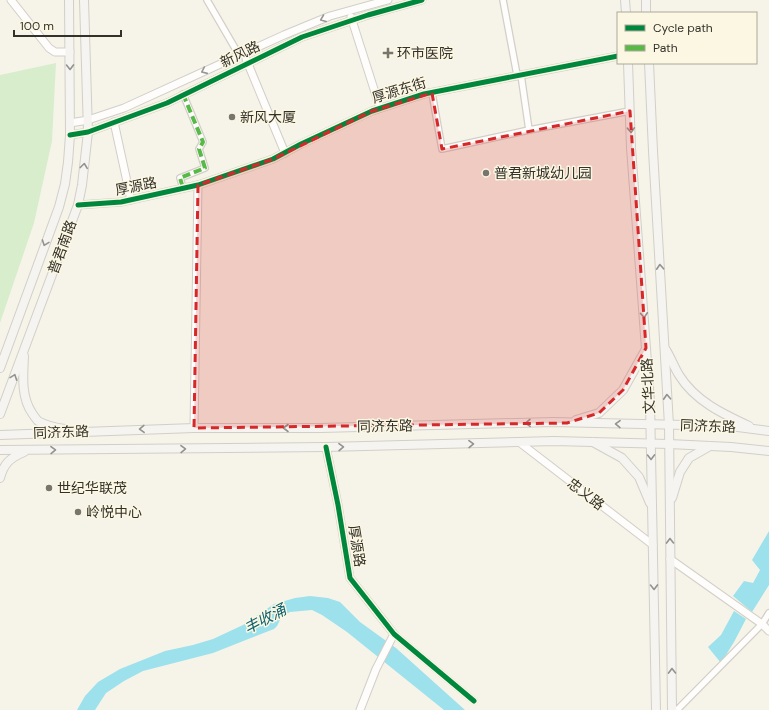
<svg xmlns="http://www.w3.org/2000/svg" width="769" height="710" viewBox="0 0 769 710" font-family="'DM Sans','Noto Sans SC',sans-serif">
  <rect width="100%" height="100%" fill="#f6f4e9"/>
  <polygon fill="#d8edcc" points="56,63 52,141 34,223 0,323 0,75"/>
  <g fill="#9de1ec">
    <polygon points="769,531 769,585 752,612 733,596 744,581 753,583 760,570 752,560"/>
    <polygon points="310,596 328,598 340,602 360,622 396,648 465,710 444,710 347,632 322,615 312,610 290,612 282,616 277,626 274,629 213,653 143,671 124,681 106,693 95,710 77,710 85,696 98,682 120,669 165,651 193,645 213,639 243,625 274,604 295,598"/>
    <polygon points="734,611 746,619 734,642 721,663 708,647 721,635"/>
  </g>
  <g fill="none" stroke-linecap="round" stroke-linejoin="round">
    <defs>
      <g id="minor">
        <polyline points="207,0 239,55"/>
        <polyline points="503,0 517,75"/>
        <polyline points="521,75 529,130"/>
        <polyline points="432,93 442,149 529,130 630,111"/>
        <polyline points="183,94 203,142 199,149 205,168 180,178 183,188"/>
        <polyline points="394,634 474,701"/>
        <polyline points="677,710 762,624 769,613"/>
      </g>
      <g id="tertiary">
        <polyline points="11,0 49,48 55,52 70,52"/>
        <polyline points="351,17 380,108"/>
        <polyline points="246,59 285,153"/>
        <polyline points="114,122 131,200"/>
        <polyline points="70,123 88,120 124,108 284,35 330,16 388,0"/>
        <polyline points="70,135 88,132 167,103 302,37 368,15 422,0"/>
        <polyline points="78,205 121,202 198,185 273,159 301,144 372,111 424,94 618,56"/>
        <polyline points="194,428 198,185"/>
        <polyline points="519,442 653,545"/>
        <polyline points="326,447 338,505 350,578 394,634 376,669 360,710"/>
        <polyline points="670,559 762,624 769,631"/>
      </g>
      <g id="secondary">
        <polyline points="625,0 626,13"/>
        <polyline points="646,0 646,13"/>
        <polyline points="628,63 631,148 650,402 656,710"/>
        <polyline points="649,63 653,151 669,425 672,710"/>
        <path d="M666,350c5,8 8,17 13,25 16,26 44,39 70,51"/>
        <path d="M24,356c-1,20 -3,41 8,57 2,3 4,6 6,8 7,4 19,7 27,8"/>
        <polyline points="0,368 59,207 65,184 68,162 70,135 69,0"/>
        <polyline points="0,414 78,205 82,185 88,132 84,0"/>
        <polyline points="576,420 599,413 623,390 646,349"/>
        <polyline points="0,435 194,428 321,428 553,422 730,426 769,431"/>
        <polyline points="593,442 622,458 639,477 650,503"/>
        <polyline points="0,450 326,447 554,441 669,444 731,447 769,451"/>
        <path d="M0,478c4,-15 10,-20 24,-26"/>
        <polyline points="672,498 680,472 689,458 710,446"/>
      </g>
    </defs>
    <use href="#minor" stroke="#d1cfc7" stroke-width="8"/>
    <use href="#tertiary" stroke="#d1cfc7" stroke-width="9"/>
    <use href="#secondary" stroke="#d1cfc7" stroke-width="10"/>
    <use href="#minor" stroke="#fefdfc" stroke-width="5.5"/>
    <use href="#tertiary" stroke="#fefdfc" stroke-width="7"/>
    <use href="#secondary" stroke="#f5f4f0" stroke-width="8"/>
    <polyline stroke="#58b947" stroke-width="4" stroke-dasharray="8 4" stroke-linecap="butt" points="183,94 203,142 199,149 205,168 180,178 183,188"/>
    <defs>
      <g id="cycleway">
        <polyline points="70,135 88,132 167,103 302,37 368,15 422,0"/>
        <polyline points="78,205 121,202 198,185 273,159 301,144 372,111 424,94 618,56"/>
        <polyline points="326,447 338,505 350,578 394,634 474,701"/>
      </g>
    </defs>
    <use href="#cycleway" stroke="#fcf7e3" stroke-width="8"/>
    <use href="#cycleway" stroke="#00873e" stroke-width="5"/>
  </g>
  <defs><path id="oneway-chevron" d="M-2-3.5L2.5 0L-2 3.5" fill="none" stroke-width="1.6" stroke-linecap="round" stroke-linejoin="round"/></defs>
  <g stroke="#989793">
    <use href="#oneway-chevron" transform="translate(323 19) rotate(158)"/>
    <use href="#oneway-chevron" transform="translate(204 71) rotate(156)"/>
  </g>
  <g stroke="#94928d">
    <use href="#oneway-chevron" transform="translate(70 67) rotate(89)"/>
    <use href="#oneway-chevron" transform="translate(631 130) rotate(87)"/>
    <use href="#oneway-chevron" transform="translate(84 166) rotate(-83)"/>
    <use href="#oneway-chevron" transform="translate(45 243) rotate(110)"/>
    <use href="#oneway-chevron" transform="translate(660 267) rotate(-93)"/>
    <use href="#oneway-chevron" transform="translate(644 315) rotate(86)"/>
    <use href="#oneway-chevron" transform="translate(14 377) rotate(-70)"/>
    <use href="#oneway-chevron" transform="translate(667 397) rotate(-93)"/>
    <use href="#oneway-chevron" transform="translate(528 423) rotate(179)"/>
    <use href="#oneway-chevron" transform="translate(618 424) rotate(-179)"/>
    <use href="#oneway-chevron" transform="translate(286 428) rotate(180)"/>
    <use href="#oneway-chevron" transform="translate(142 429) rotate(178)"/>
    <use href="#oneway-chevron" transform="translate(471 444) rotate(-1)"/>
    <use href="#oneway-chevron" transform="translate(341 447) rotate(-1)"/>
    <use href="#oneway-chevron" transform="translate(183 449) rotate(-1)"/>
    <use href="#oneway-chevron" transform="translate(53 450) rotate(-1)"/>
    <use href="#oneway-chevron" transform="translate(651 457) rotate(89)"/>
    <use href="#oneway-chevron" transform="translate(670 541) rotate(-91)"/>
    <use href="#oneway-chevron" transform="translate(654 587) rotate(89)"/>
    <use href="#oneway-chevron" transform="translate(672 671) rotate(-91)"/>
  </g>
  <path fill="#d62828" fill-opacity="0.2" stroke="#d62828" stroke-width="3" stroke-dasharray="8 5" stroke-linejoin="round" d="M432,93l10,56 188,-38 16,237 -23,42 -24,23 -32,10 -373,5 4,-243 75,-26 99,-48z"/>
  <g fill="#77756d" stroke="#fcf7e3" stroke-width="1.5">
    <path d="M386 47h4v4h4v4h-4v4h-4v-4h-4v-4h4z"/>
    <circle cx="232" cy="117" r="4"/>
    <circle cx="486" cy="173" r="4"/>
    <circle cx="49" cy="488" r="4"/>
    <circle cx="78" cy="512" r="4"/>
  </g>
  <g text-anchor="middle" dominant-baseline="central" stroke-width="3" stroke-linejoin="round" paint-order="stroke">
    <g font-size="14" fill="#33312a" stroke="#fcf7e3" text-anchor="start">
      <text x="397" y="53">环市医院</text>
      <text x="240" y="117">新风大厦</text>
      <text x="494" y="173">普君新城幼儿园</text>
      <text x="57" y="488">世纪华联茂</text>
      <text x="86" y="512">岭悦中心</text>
    </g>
    <g font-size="14" fill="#33312a" stroke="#fcf7e3">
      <text transform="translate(240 54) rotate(-26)">新风路</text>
      <text transform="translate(399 90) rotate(-17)">厚源东街</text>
      <text transform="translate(136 186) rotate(-11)">厚源路</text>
      <text transform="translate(62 247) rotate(-70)">普君南路</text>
      <text transform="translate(648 386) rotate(-93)">文华北路</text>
      <text transform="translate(385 426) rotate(-1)">同济东路</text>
      <text transform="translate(708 426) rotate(2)">同济东路</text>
      <text transform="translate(61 432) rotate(-2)">同济东路</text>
      <text transform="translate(586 494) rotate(37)">忠义路</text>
      <text transform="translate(357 546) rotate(81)">厚源路</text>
    </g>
    <g font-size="15" font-style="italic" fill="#0d616f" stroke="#fcf7e3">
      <text transform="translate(265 619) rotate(-28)">丰收涌</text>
    </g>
  </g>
  <rect x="617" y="12" width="140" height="52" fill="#fcf7e3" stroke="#aca899"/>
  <rect x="625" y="25" width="20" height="6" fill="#00873e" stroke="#aca899"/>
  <text x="653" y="32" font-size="12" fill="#33312a">Cycle path</text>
  <rect x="625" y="45" width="20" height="6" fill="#58b947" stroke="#aca899"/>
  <text x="653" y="52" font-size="12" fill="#33312a">Path</text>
  <path d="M14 30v6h107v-6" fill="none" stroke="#33312a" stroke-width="2"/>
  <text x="20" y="30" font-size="12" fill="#33312a" stroke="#fcf7e3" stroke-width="3" paint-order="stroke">100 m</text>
</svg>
